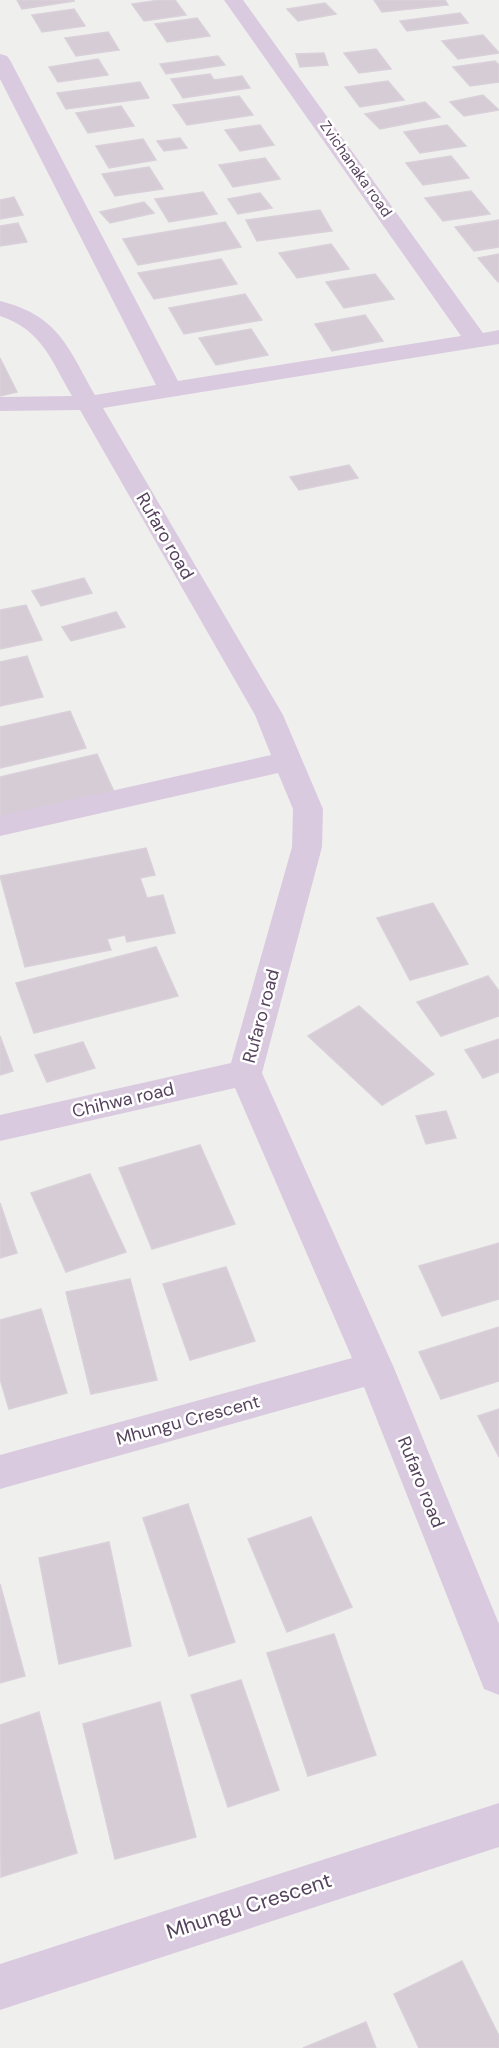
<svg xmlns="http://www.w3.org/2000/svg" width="499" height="2048" viewBox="0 0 499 2048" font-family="'DM Sans',sans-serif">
  <rect width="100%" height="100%" fill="#eff0ed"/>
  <g fill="#d5ccd6" stroke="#d9d0da" stroke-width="1.5">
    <polygon points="17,0 74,0 74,1 22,9"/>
    <polygon points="160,0 175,0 186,15 144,21 132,4"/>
    <polygon points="374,0 445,0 448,5 382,12"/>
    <polygon points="325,3 336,14 298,21 287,9"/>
    <polygon points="74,9 85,26 42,32 32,15"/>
    <polygon points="460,13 468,23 407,31 400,21"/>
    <polygon points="197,18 210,36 167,42 155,24"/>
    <polygon points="108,32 119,50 76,56 65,38"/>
    <polygon points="483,35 499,53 458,59 442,41"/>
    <polygon points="376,49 391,69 359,73 344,53"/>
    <polygon points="324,53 328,65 300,67 296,54"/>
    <polygon points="218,56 225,65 166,74 160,64"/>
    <polygon points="98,59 108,75 58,82 49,67"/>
    <polygon points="495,61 499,65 499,82 470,86 453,67"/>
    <polygon points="210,74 214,80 242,76 250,88 183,98 171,79"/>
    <polygon points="388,81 404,100 360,107 345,87"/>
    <polygon points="140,82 149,98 66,109 57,93"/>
    <polygon points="483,95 499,110 464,116 450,102"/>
    <polygon points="239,96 253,115 187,125 173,105"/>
    <polygon points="425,102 440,117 380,129 365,114"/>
    <polygon points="121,106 134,126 88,133 76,113"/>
    <polygon points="260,125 274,145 240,151 225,130"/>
    <polygon points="447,125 466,146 420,153 404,132"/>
    <polygon points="180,138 187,148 164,151 157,141"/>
    <polygon points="143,139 156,160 109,168 96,146"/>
    <polygon points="451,156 469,178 423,185 406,163"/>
    <polygon points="265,158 280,179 233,187 219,165"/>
    <polygon points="149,167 163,189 115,196 102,174"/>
    <polygon points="471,191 490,214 443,221 425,198"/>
    <polygon points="203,192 217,214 169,222 155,199"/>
    <polygon points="260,193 272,208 238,214 228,199"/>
    <polygon points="14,197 23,215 0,219 0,200"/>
    <polygon points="144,202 154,213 110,223 100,212"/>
    <polygon points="320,210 332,231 257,241 246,220"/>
    <polygon points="499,220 499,247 474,251 455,227"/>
    <polygon points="225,222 241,247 138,265 123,239"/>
    <polygon points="18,223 27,242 0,246 0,226"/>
    <polygon points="331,244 349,269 297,278 279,253"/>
    <polygon points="499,254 499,282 498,282 478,258"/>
    <polygon points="221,259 237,284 154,299 138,273"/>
    <polygon points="375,274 394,299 344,308 326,282"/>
    <polygon points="245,294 262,320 184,334 169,308"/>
    <polygon points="365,315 383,341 332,351 315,324"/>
    <polygon points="251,329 268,355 216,365 199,338"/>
    <polygon points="0,358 17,392 0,396"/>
    <polygon points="349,465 358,478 299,490 290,477"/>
    <polygon points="84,578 92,593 41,606 32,591"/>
    <polygon points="26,605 42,640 0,649 0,610"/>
    <polygon points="116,612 125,627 71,641 62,627"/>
    <polygon points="27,656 43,697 0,706 0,662"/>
    <polygon points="70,711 86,748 0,768 0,727"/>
    <polygon points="97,754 115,794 0,822 0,777"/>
    <polygon points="146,848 155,875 140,878 147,898 163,895 175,933 127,942 125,935 107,939 111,950 25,967 0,876"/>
    <polygon points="433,903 468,964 410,980 377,918"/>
    <polygon points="156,947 178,996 34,1033 16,983"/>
    <polygon points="488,976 499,991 499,1016 441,1036 417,1002"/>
    <polygon points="359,1006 434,1074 382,1105 308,1036"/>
    <polygon points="0,1036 13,1071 0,1075"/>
    <polygon points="499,1039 499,1072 483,1078 465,1050"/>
    <polygon points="83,1042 95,1068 47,1082 35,1055"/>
    <polygon points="446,1111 456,1138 426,1144 416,1116"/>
    <polygon points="200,1145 235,1224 152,1249 119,1168"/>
    <polygon points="90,1174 126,1252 66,1272 31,1193"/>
    <polygon points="0,1203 17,1253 0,1258"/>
    <polygon points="499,1243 499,1299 442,1316 419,1266"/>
    <polygon points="226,1267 255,1341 190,1360 163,1284"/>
    <polygon points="130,1279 157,1380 91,1394 66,1292"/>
    <polygon points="41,1309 67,1393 9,1409 0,1379 0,1320"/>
    <polygon points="499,1327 499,1381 441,1399 419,1352"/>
    <polygon points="499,1409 499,1457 478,1416"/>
    <polygon points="188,1504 235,1642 189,1656 143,1518"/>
    <polygon points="311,1517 352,1607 287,1632 248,1539"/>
    <polygon points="109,1542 131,1646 59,1664 39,1558"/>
    <polygon points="0,1584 25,1676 0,1683"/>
    <polygon points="334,1634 376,1755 308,1776 267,1653"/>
    <polygon points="241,1680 279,1790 228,1807 191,1695"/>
    <polygon points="160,1702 196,1837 115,1859 83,1724"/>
    <polygon points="39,1712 77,1853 1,1877 0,1725"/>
    <polygon points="462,1961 499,2036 499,2048 419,2048 394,1994"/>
    <polygon points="366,2022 376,2048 303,2048"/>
  </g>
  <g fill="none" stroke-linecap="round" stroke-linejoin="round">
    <g fill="#dacadf" fill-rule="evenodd">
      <path d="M224,0h19l240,333 16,-3v14l-396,64 180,307 40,94 -1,38 -60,226 132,295 105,256v71l-15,-6 -120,-302 -364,102v-34l352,-97 -117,-270 -235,53v-26l231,-52 61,-216 1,-38 -15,-36 -278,63v-20l271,-61 -16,-40 -175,-305 -80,1v-14l72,-1c-21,-36 -30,-66 -72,-80v-15c59,15 67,45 95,94l61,-10 -156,-306v-25l7,2 3,4 168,321 283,-45z"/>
      <polygon points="499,1803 499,1847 0,2010 0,1964"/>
    </g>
  </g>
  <g text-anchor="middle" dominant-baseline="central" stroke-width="5" stroke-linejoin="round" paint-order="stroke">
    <g font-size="15" fill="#56435d" stroke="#fff">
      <text transform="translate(356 169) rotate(55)">Zvichanaka road</text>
    </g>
    <g font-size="18" fill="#56435d" stroke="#fff">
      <text transform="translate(165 536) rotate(60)">Rufaro road</text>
      <text transform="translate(261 1016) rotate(-75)">Rufaro road</text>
      <text transform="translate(123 1100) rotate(-13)">Chihwa road</text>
      <text transform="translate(188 1420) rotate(-15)">Mhungu Crescent</text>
      <text transform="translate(421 1482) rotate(68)">Rufaro road</text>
    </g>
    <g font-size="21" fill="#56435d" stroke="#fff">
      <text transform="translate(249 1906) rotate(-18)">Mhungu Crescent</text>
    </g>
  </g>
</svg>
